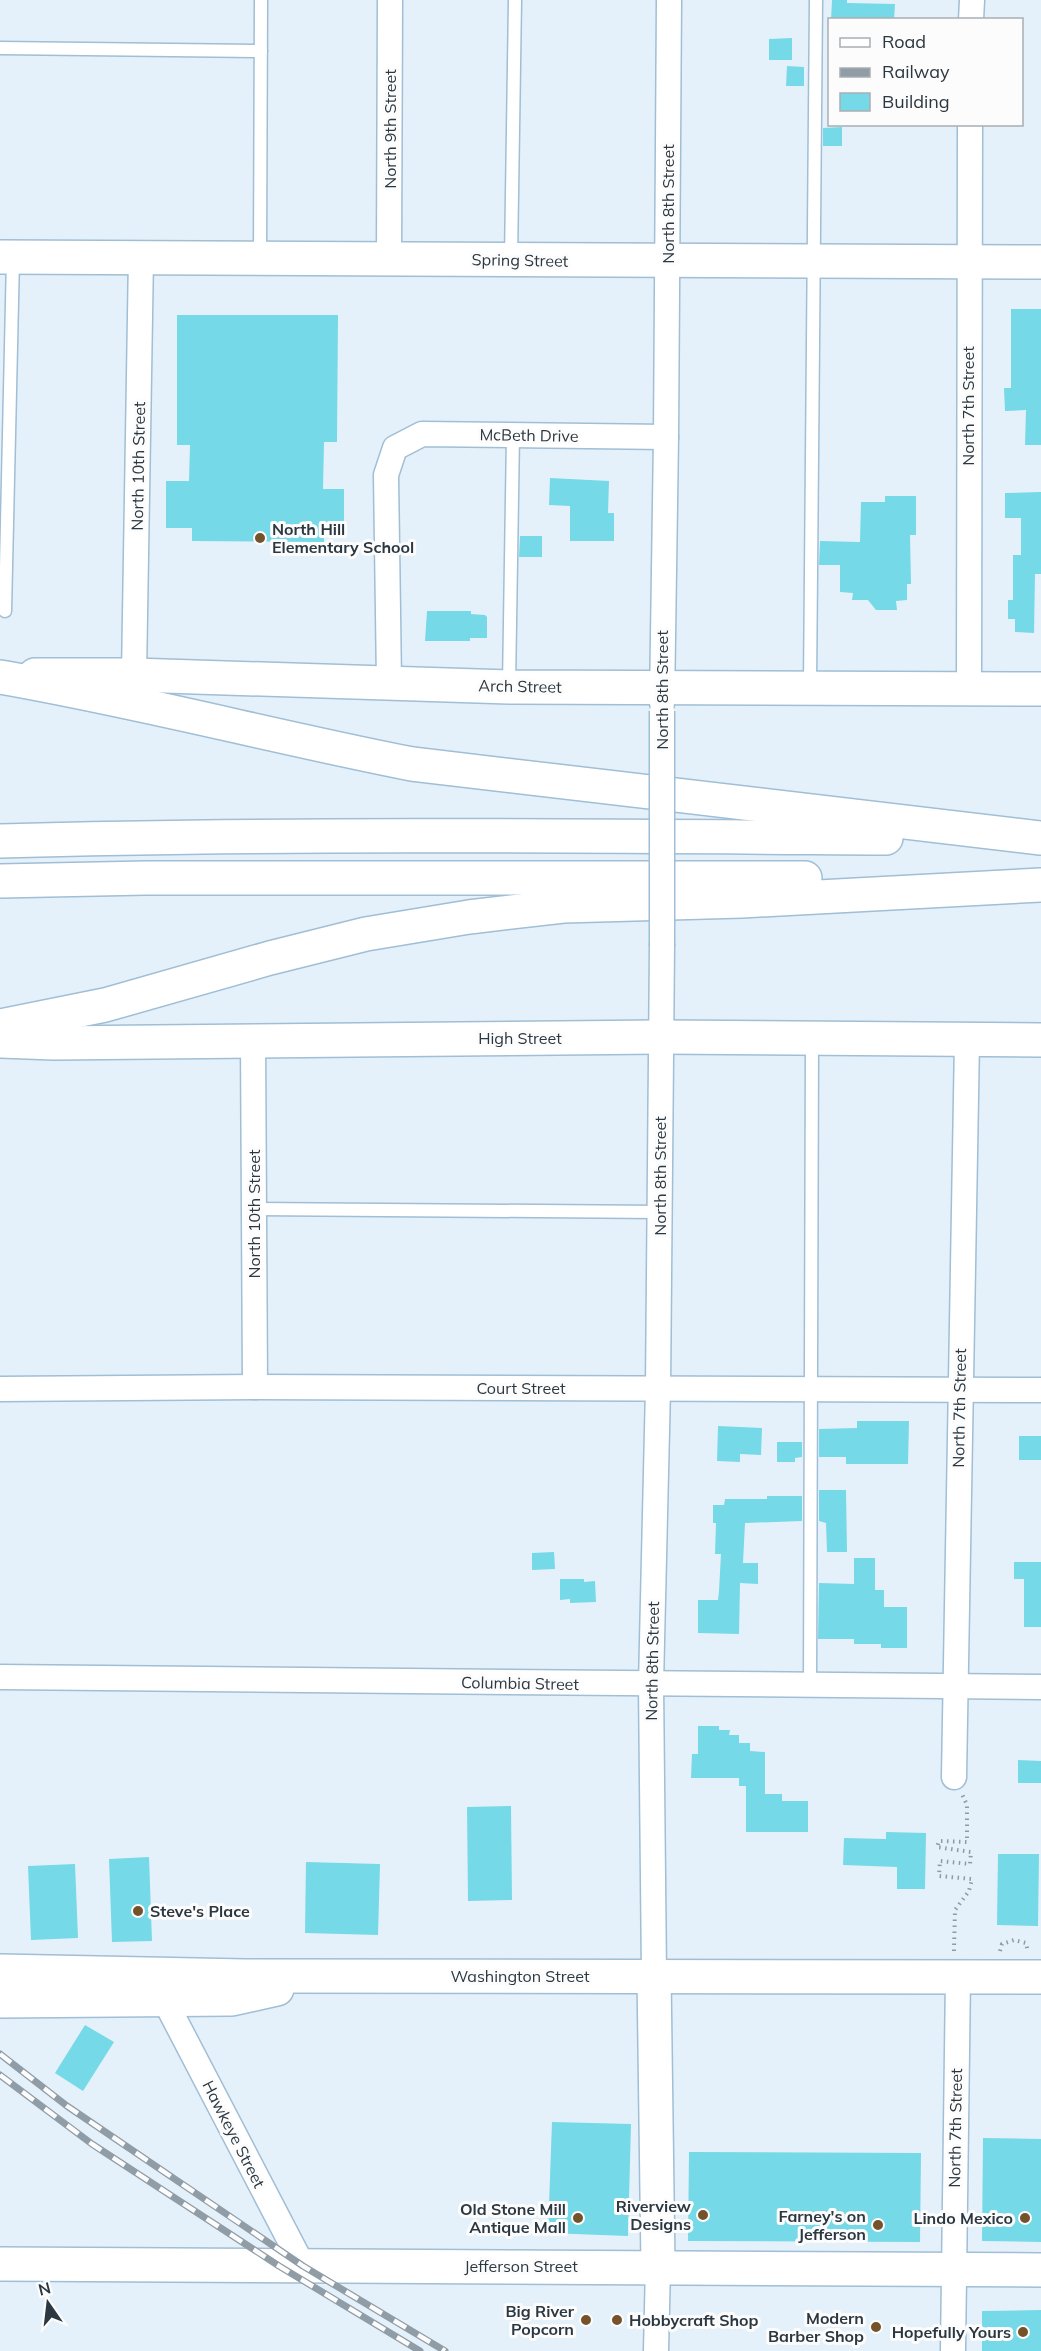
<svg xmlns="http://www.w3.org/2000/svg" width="1041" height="2351" viewBox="0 0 1041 2351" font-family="Mulish,sans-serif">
  <rect width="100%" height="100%" fill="#e5f1fa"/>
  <g fill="#75d9e7">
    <polygon points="832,0 847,0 847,3 895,4 894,20 831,20"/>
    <polygon points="792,38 792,60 769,60 769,39"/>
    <polygon points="787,66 804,67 804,86 786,86"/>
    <polygon points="842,127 842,146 823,146 823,128"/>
    <polygon points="1011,309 1041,309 1041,445 1025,445 1026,410 1005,411 1004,388 1011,388"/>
    <polygon points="177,315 338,315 337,442 324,442 323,489 344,489 344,524 325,524 324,542 192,541 192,528 166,528 166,481 189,481 190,445 177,445"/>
    <polygon points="550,478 609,481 608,513 614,513 614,541 570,541 570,506 549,505"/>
    <polygon points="1041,492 1041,574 1035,574 1034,633 1015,632 1015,619 1008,619 1008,600 1013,600 1013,555 1021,555 1021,518 1005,518 1005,493"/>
    <polygon points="885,496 916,496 916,535 910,535 911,584 907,584 907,600 896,601 897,610 876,610 868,600 852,600 853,593 840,592 840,565 819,565 820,541 860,542 861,502 885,502"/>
    <polygon points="520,536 542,536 542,557 519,557"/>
    <polygon points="427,611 471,611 471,614 485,615 487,617 487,638 470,638 470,641 425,641"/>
    <polygon points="857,1421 909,1421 908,1464 846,1464 846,1457 819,1457 819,1429 857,1428"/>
    <polygon points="718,1426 762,1428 761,1455 740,1454 740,1462 717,1461"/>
    <rect x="1019" y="1436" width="22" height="24"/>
    <polygon points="777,1442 802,1442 802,1457 795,1458 795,1462 777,1462"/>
    <polygon points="819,1490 846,1490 847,1552 827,1552 826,1523 819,1521"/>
    <polygon points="767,1496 802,1496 802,1521 745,1523 743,1563 758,1563 758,1584 740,1583 739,1634 698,1633 698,1600 718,1600 719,1591 721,1554 715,1554 716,1523 713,1523 713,1505 724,1505 725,1499 767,1499"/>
    <polygon points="554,1552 555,1569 532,1570 532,1553"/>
    <polygon points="854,1558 875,1558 875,1590 884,1590 884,1607 907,1607 907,1648 881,1648 881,1644 854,1644 854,1639 818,1639 819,1583 854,1584"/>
    <polygon points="1014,1562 1041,1562 1041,1627 1024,1627 1024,1579 1014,1579"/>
    <polygon points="560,1579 584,1579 584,1582 595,1581 596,1602 570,1603 570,1599 560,1600"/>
    <polygon points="698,1726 719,1726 719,1730 730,1730 729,1735 739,1735 739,1743 750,1743 750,1751 765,1752 765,1794 782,1794 782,1801 808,1801 808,1832 746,1832 746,1786 739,1786 739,1778 691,1778 692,1754 698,1754"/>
    <polygon points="1018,1760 1041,1761 1041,1783 1018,1783"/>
    <polygon points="511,1806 512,1900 468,1901 467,1807"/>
    <polygon points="886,1832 926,1833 925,1889 897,1889 897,1867 843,1865 844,1838 886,1839"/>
    <polygon points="998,1854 1039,1854 1038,1926 997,1925"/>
    <polygon points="149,1857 152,1941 112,1942 109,1859"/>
    <polygon points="306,1862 380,1864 378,1935 305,1933"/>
    <polygon points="75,1864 78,1938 31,1940 28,1866"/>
    <polygon points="85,2025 114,2042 83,2091 55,2073"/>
    <polygon points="552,2122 631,2124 628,2236 548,2233"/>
    <polygon points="983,2138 1041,2139 1041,2242 982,2241"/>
    <polygon points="689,2152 921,2153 920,2242 688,2241"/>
    <polygon points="1041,2310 1041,2351 982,2351 982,2311"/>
  </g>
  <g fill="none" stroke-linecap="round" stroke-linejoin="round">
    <defs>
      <g id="lane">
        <polyline points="0,48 261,51"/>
        <polyline points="260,256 261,0"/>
        <polyline points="511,259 515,0"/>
        <polyline points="5,611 13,258"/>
        <polyline points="509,686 513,435"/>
        <polyline points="810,686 816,0"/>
        <polyline points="255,1209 660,1212"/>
        <polyline points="810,1686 812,1040"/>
      </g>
      <g id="street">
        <polyline points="971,20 972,0"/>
        <polyline points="389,259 390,0"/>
        <polyline points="134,675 141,256"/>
        <polyline points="389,682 386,475 395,448 422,434 666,437"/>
        <polyline points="969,688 970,124"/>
        <polyline points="662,703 666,437 669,0"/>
        <polyline points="253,1040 255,1387"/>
        <polyline points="0,1389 255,1387 1041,1390"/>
        <polyline points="0,1677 1041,1687"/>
        <polyline points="954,1777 967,1040"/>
        <polyline points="654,1975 651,1684 658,1388 662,946"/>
        <polyline points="165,2001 303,2266"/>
        <polyline points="656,2351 658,2266"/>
        <polyline points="953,2351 958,1976"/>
      </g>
      <g id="secondary">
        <polyline points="0,257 1041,262"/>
        <polyline points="35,675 134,675 509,687 1041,689"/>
        <polyline points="0,1041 54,1043 660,1037 1041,1040"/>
        <polyline points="0,1971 245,1976 1041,1977"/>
        <polyline points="654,1975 658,2266"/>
        <polyline points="0,2001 232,1999 277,1989"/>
        <polyline points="0,2264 1041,2270"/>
      </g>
      <g id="highway">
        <path d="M0,677c139,24 274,60 412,87l629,74"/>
        <path d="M0,841c295,-8 591,-5 886,-3"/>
        <polyline points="0,881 146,878 805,878"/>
        <polyline points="0,1026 105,1005 270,958 366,934 469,917 563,906 742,901 1041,885"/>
      </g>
    </defs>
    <use href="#lane" stroke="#a0bed5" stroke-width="15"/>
    <use href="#street" stroke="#a0bed5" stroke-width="27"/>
    <use href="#secondary" stroke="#a0bed5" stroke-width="36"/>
    <use href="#highway" stroke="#a0bed5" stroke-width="36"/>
    <g stroke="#8f9ba4" stroke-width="4" stroke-dasharray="1.5 4.5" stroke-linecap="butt">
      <polyline points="954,1951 955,1910 969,1891 972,1879 939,1876 940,1861 970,1864 971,1852 937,1847 939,1841 967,1842 967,1805 962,1794"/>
      <polyline points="1000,1951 1002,1944 1014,1940 1026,1943 1028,1952"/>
    </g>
    <use href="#lane" stroke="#fff" stroke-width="12"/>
    <use href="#street" stroke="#fff" stroke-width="24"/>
    <use href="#secondary" stroke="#fff" stroke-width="33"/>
    <use href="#highway" stroke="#fff" stroke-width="33"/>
    <defs>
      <g id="rail">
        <polyline points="0,2054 67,2106 303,2266 445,2351"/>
        <polyline points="0,2075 92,2144 279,2266 420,2351"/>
      </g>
    </defs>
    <use href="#rail" stroke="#919da6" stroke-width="7"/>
    <use href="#rail" stroke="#fcfcfc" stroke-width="4.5" stroke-dasharray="14" stroke-linecap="butt"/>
    <defs>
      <polyline id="street-bridge" points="662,711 662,946"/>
    </defs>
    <use href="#street-bridge" stroke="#a0bed5" stroke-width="27" stroke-linecap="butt"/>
    <use href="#street-bridge" stroke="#fff" stroke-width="24"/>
  </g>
  <g fill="#74522a" stroke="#fcfcfc" stroke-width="2">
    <circle cx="260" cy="538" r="6"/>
    <circle cx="138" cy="1911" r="6"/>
    <circle cx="703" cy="2215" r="6"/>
    <circle cx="578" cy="2218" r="6"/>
    <circle cx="1025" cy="2218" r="6"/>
    <circle cx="878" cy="2225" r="6"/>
    <circle cx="586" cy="2320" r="6"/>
    <circle cx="617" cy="2320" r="6"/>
    <circle cx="876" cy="2327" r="6"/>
    <circle cx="1023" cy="2332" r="6"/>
  </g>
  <g text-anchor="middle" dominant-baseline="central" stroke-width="6" stroke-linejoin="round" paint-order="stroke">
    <g font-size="16" fill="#2c3841" stroke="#fcfcfc">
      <text transform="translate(390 129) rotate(-90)">North 9th Street</text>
      <text transform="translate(668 204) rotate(-90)">North 8th Street</text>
      <text transform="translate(520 260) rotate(1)">Spring Street</text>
      <text transform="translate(968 406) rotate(-90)">North 7th Street</text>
      <text transform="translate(529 435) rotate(1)">McBeth Drive</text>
      <text transform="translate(138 466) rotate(-89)">North 10th Street</text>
      <text transform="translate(520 686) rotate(1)">Arch Street</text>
      <text transform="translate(662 690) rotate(-90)">North 8th Street</text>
      <text x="520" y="1038">High Street</text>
      <text transform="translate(660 1176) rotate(-90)">North 8th Street</text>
      <text transform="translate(254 1214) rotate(-90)">North 10th Street</text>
      <text x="521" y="1388">Court Street</text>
      <text transform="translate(959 1408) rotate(-89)">North 7th Street</text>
      <text transform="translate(652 1661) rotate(-89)">North 8th Street</text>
      <text transform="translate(520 1683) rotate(1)">Columbia Street</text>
      <text x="520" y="1976">Washington Street</text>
      <text transform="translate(955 2128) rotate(-89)">North 7th Street</text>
      <text transform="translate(234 2134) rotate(63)">Hawkeye Street</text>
      <text x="521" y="2266">Jefferson Street</text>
    </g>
    <g font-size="16" font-weight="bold" fill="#2c3841" stroke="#fcfcfc" text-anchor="end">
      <text x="272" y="529" text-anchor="start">North Hill<tspan x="272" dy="18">Elementary School</tspan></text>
      <text x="150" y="1911" text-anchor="start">Steve's Place</text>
      <text x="691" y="2206">Riverview<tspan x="691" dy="18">Designs</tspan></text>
      <text x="566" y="2209">Old Stone Mill<tspan x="566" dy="18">Antique Mall</tspan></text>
      <text x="866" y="2216">Farney's on<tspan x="866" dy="18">Jefferson</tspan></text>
      <text x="1013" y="2218">Lindo Mexico</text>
      <text x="574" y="2311">Big River<tspan x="574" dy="18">Popcorn</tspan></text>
      <text x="864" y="2318">Modern<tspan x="864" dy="18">Barber Shop</tspan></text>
      <text x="629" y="2320" text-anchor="start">Hobbycraft Shop</text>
      <text x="1011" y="2332">Hopefully Yours</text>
    </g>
  </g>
  <rect x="828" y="18" width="195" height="108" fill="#fcfcfc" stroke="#a9aeb1" stroke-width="1.5"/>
  <rect x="840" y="38" width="30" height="9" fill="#ffffff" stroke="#a9aeb1" stroke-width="1.5"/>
  <text x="882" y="48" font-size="18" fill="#2c3841">Road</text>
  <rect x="840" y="68" width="30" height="9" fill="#919da6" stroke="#a9aeb1" stroke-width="1.5"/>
  <text x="882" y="78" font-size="18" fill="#2c3841">Railway</text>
  <rect x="840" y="93" width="30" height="18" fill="#75d9e7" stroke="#a9aeb1" stroke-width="1.5"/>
  <text x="882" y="108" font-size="18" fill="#2c3841">Building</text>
  <g transform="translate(48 2303) rotate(346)" stroke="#fcfcfc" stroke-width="4.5" paint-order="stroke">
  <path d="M0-4.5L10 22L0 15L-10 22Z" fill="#2c3841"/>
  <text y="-9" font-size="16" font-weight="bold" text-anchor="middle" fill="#2c3841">N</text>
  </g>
</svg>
